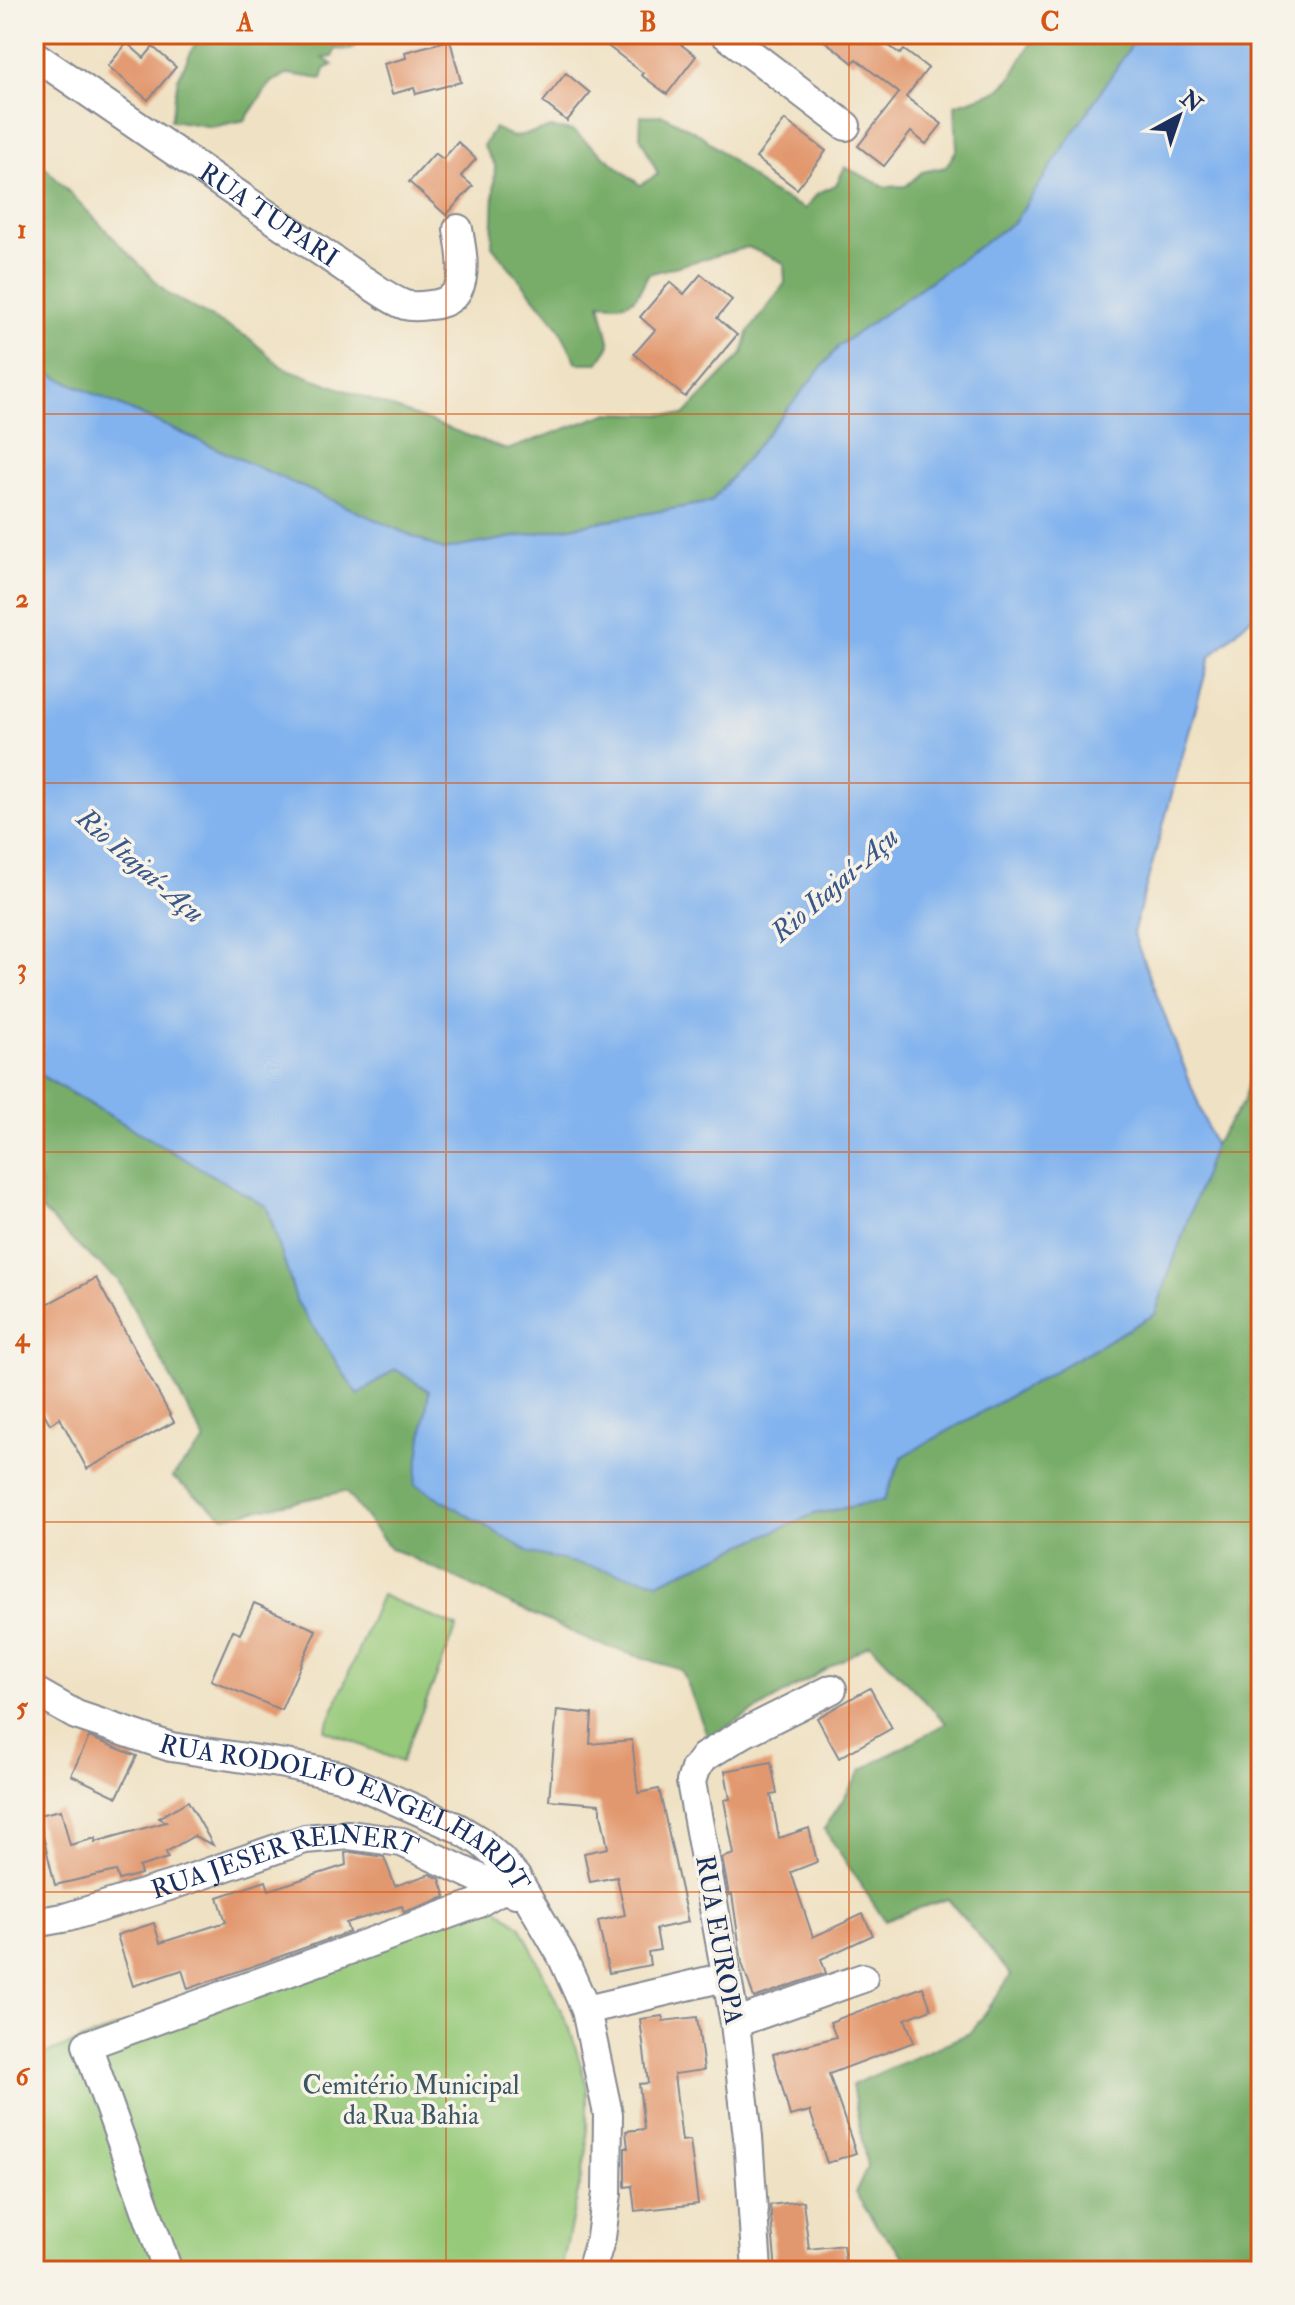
<svg xmlns="http://www.w3.org/2000/svg" width="1295" height="2305" viewBox="0 0 1295 2305" font-family="'IM FELL Double Pica',serif">
  <rect width="100%" height="100%" fill="#f7f3e8"/>
  <filter id="ink" filterUnits="userSpaceOnUse"><feTurbulence type="fractalNoise" baseFrequency=".0125" numOctaves="2"/><feDisplacementMap in="SourceGraphic" scale="16" xChannelSelector="R" yChannelSelector="G"/><feConvolveMatrix kernelMatrix="1 2 1 2 8 2 1 2 1" color-interpolation-filters="sRGB"/></filter>
  <filter id="wash" filterUnits="userSpaceOnUse"><feTurbulence type="fractalNoise" baseFrequency=".006" numOctaves="4" result="noise"/><feDisplacementMap in="SourceGraphic" scale="32" xChannelSelector="R" yChannelSelector="G"/><feGaussianBlur stdDeviation="1.8" result="paint"/><feColorMatrix in="noise" values="0 0 0 0 0 0 0 0 0 0 0 0 0 0 0 0 0 1.4 0 .05"/><feComposite in="paint" operator="in"/></filter>
  <g filter="url(#wash)">
    <rect width="100%" height="100%" fill="#efe1c3"/>
    <g fill="#96c979" stroke="#587c6c" stroke-width="2">
      <polygon points="381,1595 457,1627 401,1762 325,1730"/>
      <polygon points="480,1894 521,1927 570,2029 587,2087 587,2150 561,2271 34,2271 34,2058"/>
    </g>
    <g fill="#78ad69" stroke="#4a6e64" stroke-width="2">
      <polygon points="200,34 387,34 360,40 351,50 335,49 333,57 323,58 333,65 325,69 322,79 289,74 271,82 245,120 212,127 171,120 178,78"/>
      <path d="M1036,34h103l-124,187 -175,124 -129,157 -268,48 -409,-183v-211l134,138 81,44 33,29 225,83 102,-37 75,2 59,-62 5,-20 37,-50 -1,-20 -36,-16 -100,27c-13,29 -16,32 -48,29l10,42 -12,18h-21l-19,-37 -66,-80 3,-81 -12,-19 11,-18 19,9 39,-9 21,3 67,54 18,-11 -18,-38 1,-20 22,-1 38,20 67,56 37,18 13,-16 18,-8 9,-18 40,20 21,-1 16,-14 24,-5 11,-18 -2,-44 42,-14 14,-13z"/>
      <polygon points="1261,1038 1261,2271 904,2271 908,2261 878,2228 855,2193 867,2167 852,2085 972,2032 1011,1975 948,1899 913,1910 885,1921 824,1829 862,1770 946,1723 870,1644 708,1738 682,1670 593,1642 390,1548 345,1491 224,1517 172,1477 205,1441 118,1280 79,1247 42,1210 40,1181 34,1176 34,1072 267,1207 297,1302 358,1395 395,1369 430,1391 659,1582 814,1514 884,1500 902,1457 1155,1314 1214,1145 1244,1101"/>
    </g>
    <polygon fill="#82b3ee" stroke="#4e71a6" stroke-width="2" points="1139,34 1261,34 1261,608 1210,657 1133,933 1214,1145 1155,1314 902,1457 884,1500 814,1514 659,1582 531,1553 415,1484 429,1391 395,1369 358,1395 297,1302 267,1207 34,1071 34,367 443,550 711,502 840,345 1015,221"/>
    <g id="blocks">
      <g fill="#e2986e">
        <polygon points="592,34 667,34 696,56 667,94 641,75 643,73"/>
        <polygon points="816,34 873,34 900,54 904,50 928,68 906,97 942,124 926,144 911,132 884,166 858,146 899,93 856,59 853,63"/>
        <polygon points="450,40 461,82 416,94 414,88 392,94 384,64 406,58 405,52"/>
        <polygon points="127,43 144,58 153,47 176,67 148,100 108,66"/>
        <polygon points="566,73 590,93 567,121 543,102"/>
        <polygon points="785,120 826,151 797,189 756,158"/>
        <polygon points="458,142 476,159 461,176 473,186 446,215 409,182 435,153 443,159"/>
        <polygon points="701,274 732,300 717,318 737,335 685,397 634,354 655,330 640,317 670,282 684,294"/>
        <polygon points="96,1278 174,1422 87,1469 60,1418 50,1424 34,1395 34,1311"/>
        <polygon points="254,1603 316,1630 281,1710 211,1680 233,1630 240,1634"/>
        <polygon points="870,1688 892,1728 839,1758 817,1718"/>
        <polygon points="557,1710 592,1714 590,1744 632,1740 638,1793 659,1789 688,1922 656,1929 660,1950 648,1952 650,1965 609,1973 598,1921 625,1915 617,1877 590,1882 584,1853 608,1848 599,1804 549,1800"/>
        <polygon points="89,1737 137,1756 117,1797 71,1775"/>
        <polygon points="771,1762 777,1794 771,1795 779,1838 809,1828 817,1862 791,1872 813,1937 863,1914 873,1935 821,1959 826,1973 754,1998 742,1963 732,1894 729,1895 722,1858 734,1854 724,1800 730,1799 725,1771"/>
        <polygon points="188,1801 213,1845 194,1836 166,1852 168,1858 139,1867 141,1874 119,1880 116,1871 55,1885 38,1815 61,1810 70,1845 96,1838 95,1842 166,1822 158,1818"/>
        <polygon points="351,1852 384,1857 395,1886 430,1874 440,1879 446,1897 404,1912 402,1906 346,1923 349,1932 188,1989 182,1970 133,1986 117,1935 154,1923 160,1943 226,1922 218,1897 266,1881 269,1890 346,1865 345,1853"/>
        <polygon points="923,1987 931,2009 905,2019 914,2042 829,2074 856,2153 827,2163 810,2111 790,2116 773,2054 836,2037 830,2022"/>
        <polygon points="663,2016 663,2021 697,2017 704,2070 674,2074 682,2141 690,2140 698,2204 635,2211 632,2186 625,2187 625,2148 628,2148 626,2131 644,2129 639,2084 648,2083 640,2019"/>
        <polygon points="803,2201 809,2249 843,2245 846,2271 776,2271 770,2205"/>
      </g>
    </g>
  </g>
  <g filter="url(#ink)">
    <use href="#blocks" fill-opacity="0" stroke="#858890" stroke-width="2"/>
    <g fill="none" stroke-linecap="round" stroke-linejoin="round">
      <defs>
        <g id="minor">
          <polyline points="725,34 846,126"/>
          <path id="s1" d="M34,55l327,224c14,8 29,21 44,26 7,2 18,1 25,0 43,-3 33,-47 28,-76"/>
          <path id="s2" d="M34,1691l42,24 95,32 114,17 55,12 118,52 23,14 20,18 15,17 46,79 24,54 22,104 -1,79 -6,44 -10,34"/>
          <path id="s3" d="M34,1923l34,-6 101,-31 136,-47 44,-4 53,7 100,47 14,4"/>
          <polyline points="586,2010 725,1977"/>
          <polyline points="735,2023 863,1978"/>
          <polyline points="168,2271 87,2045 476,1904 502,1889"/>
          <polyline points="757,2271 748,2137 735,2023 691,1782 695,1769 704,1757 744,1733 832,1689"/>
        </g>
      </defs>
      <use href="#minor" stroke="#858890" stroke-width="32"/>
      <use href="#minor" stroke="#fff" stroke-width="28"/>
    </g>
  </g>
  <path fill="none" stroke="#d45514" stroke-width="2" stroke-opacity="0.55" d="M446,34v2237M849,34v2237M34,414h1227M34,783h1227M34,1152h1227M34,1522h1227M34,1892h1227"/>
  <g text-anchor="middle" dominant-baseline="central" stroke-width="7" stroke-linejoin="round" paint-order="stroke">
    <g font-size="26" fill="#1b2f5e" stroke="#f7f3e8">
      <text stroke="none"><textPath href="#s1" startOffset="284">RUA TUPARI</textPath></text>
      <text stroke="none"><textPath href="#s2" startOffset="338">RUA RODOLFO ENGELHARDT</textPath></text>
      <text stroke="none"><textPath href="#s3" startOffset="260">RUA JESER REINERT</textPath></text>
      <text transform="translate(719 1940) rotate(80)">RUA EUROPA</text>
    </g>
    <g font-size="26" fill="#3a5665" stroke="#f7f3e8">
      <text x="411" y="2086">Cemitério Municipal<tspan x="411" dy="30">da Rua Bahia</tspan></text>
    </g>
    <g font-size="28" font-style="italic" fill="#3a5789" stroke="#f7f3e8">
      <text transform="translate(140 866) rotate(41)">Rio Itajaí-Açu</text>
      <text transform="translate(835 885) rotate(-41)">Rio Itajaí-Açu</text>
    </g>
  </g>
  <rect width="1295" height="2305" fill="none" stroke="#f7f3e8" stroke-width="88"/>
  <g transform="translate(1179 116) rotate(40)" stroke="#f7f3e8" stroke-width="6" paint-order="stroke">
  <path d="M0-6L14 30L0 20L-14 30Z" fill="#1b2f5e"/>
  <text y="-12" font-size="22" font-weight="bold" text-anchor="middle" fill="#1b2f5e">N</text>
  </g>
  <rect x="44" y="44" width="1207" height="2217" fill="none" stroke="#d45514" stroke-width="3"/>
  <g font-size="26" text-anchor="middle" font-weight="bold" fill="#d45514">
    <text x="245" y="31">A</text>
    <text x="648" y="31">B</text>
    <text x="1050" y="31">C</text>
    <text x="22" y="238">1</text>
    <text x="22" y="607">2</text>
    <text x="22" y="977">3</text>
    <text x="22" y="1346">4</text>
    <text x="22" y="1716">5</text>
    <text x="22" y="2085">6</text>
  </g>
</svg>
